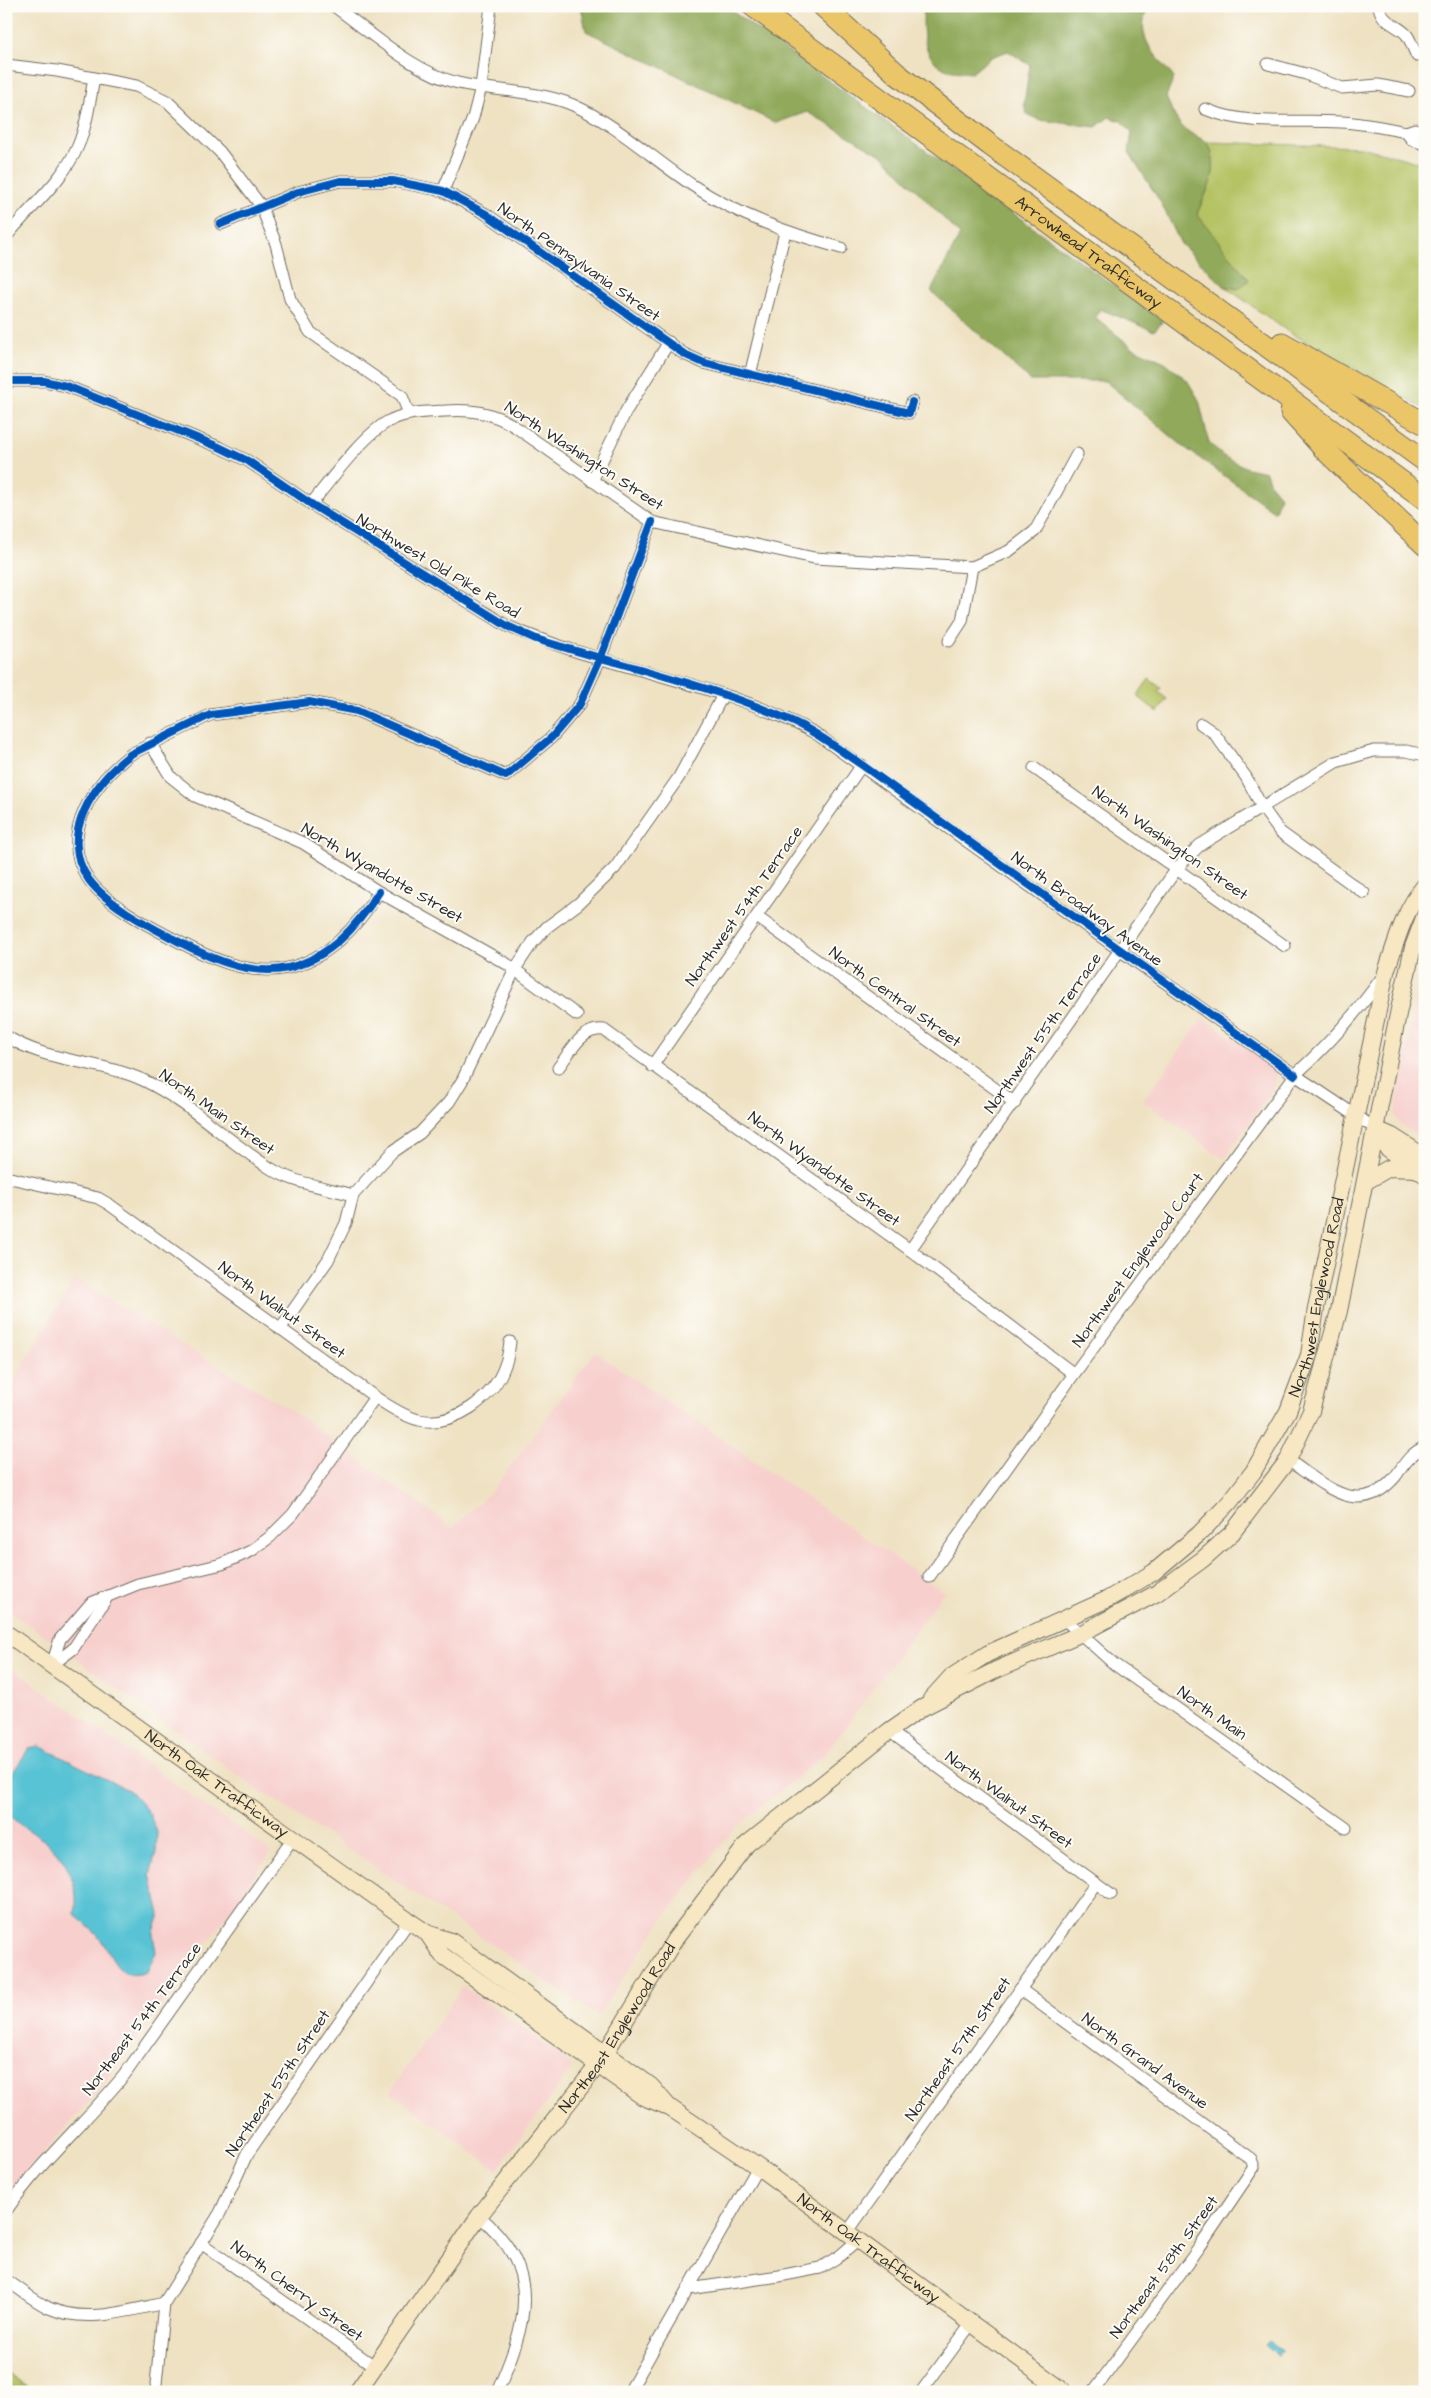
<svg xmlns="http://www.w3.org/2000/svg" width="1431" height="2398" viewBox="0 0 1431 2398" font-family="'Architects Daughter',sans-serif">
  <rect width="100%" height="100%" fill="#fdfcf7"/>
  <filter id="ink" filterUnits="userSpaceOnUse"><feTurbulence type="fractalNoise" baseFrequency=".02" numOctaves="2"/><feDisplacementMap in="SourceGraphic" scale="10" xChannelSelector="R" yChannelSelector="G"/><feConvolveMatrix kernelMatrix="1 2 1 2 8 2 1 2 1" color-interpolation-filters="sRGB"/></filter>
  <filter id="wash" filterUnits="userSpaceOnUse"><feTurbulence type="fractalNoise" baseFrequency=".0096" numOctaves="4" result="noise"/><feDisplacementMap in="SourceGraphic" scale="20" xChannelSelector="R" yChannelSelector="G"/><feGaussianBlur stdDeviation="1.12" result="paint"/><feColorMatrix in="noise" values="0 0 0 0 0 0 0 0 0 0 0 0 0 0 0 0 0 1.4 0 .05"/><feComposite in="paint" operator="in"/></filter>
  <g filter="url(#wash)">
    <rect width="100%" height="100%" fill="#efe2c3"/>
    <g fill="#f7d0ce">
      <polygon points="1425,967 1425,1142 1400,1124 1395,1114 1420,980"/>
      <polygon points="1203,1018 1275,1068 1277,1073 1274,1088 1224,1159 1143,1101"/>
      <polygon points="75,1279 303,1418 452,1528 493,1490 595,1352 944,1592 826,1753 735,1828 667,1913 598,2016 246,1781 6,1608 6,1393"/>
      <polygon points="6,1664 271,1852 214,1934 97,2093 21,2177 6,2198"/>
      <polygon points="463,1986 562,2056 572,2068 497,2170 390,2092"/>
    </g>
    <g fill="#b6c365" stroke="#707748">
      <path d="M1208,142l153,5 64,17v245l-135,-76 -66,-47 14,3 -41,-75c12,-29 23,-41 11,-72z"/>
      <polygon points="1149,679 1161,688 1158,692 1167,699 1158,712 1137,696"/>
      <polygon points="6,2373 34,2392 6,2392"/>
    </g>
    <g fill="#90a95a" stroke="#5e6a42">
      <polygon points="581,6 725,6 1163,321 1154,331 1100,309 1095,317 1133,348 1165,362 1187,380 1199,400 1209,443 1223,456 1247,468 1266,472 1270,484 1280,496 1275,512 1184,447 1105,381 1031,381 931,291 960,235 883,156 807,112 776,123 586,31"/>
      <path d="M924,6h224c-14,34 7,46 26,72l-8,19c12,28 14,32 42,45 13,32 0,43 -11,72l52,66 -11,9 -14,-3 -43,-42 -20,-41 -32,-51 3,-20 -11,-11 -12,-4 -13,10 -57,-7 -12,-6 -3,-10 6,-39 -22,-14 -17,6 -19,16c-8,-1 -20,-1 -27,-4 -24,-12 -23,-41 -21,-63z"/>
    </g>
    <g fill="#59c3d4" stroke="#427780">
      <path d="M39,1746l91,45 19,22 8,19 -1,20 -6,22 10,40 -7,21 3,17 -9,20c-32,11 -33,-17 -49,-36 -6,-8 -16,-13 -23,-22 6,-29 -11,-61 -36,-77 -12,-9 -25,-14 -33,-27l2,-30 21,-32z"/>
      <polygon points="1269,2341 1282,2352 1278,2356 1265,2345"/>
    </g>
  </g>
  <g filter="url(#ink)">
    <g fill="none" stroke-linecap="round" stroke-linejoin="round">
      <defs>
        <g id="street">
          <path d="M334,6c36,26 81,67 124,77 39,9 78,7 115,22 43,19 80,54 119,80 47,31 96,48 149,63"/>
          <path d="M1379,6c2,16 17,18 27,28 5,6 7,15 11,22"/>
          <polyline points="1268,64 1306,74 1342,88 1378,85 1409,91"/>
          <polyline points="6,65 57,71 136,86 167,101 220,152 261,206 276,244 290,299 310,332 402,396 409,414"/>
          <path d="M1205,109c43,18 91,10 136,13 22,1 44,6 65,10l9,-3 10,4"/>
          <polyline points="1406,132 1412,140 1425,144"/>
          <polyline points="443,191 473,118 481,87 491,6"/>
          <polyline points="221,224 298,192 340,181 393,181 443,191 486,214 684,354 704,363 909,413 912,402"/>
          <path d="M6,237c24,-30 57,-56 72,-91 9,-21 12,-46 16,-68"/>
          <polyline points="750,375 785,232"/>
          <path d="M6,381h38l22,5 153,61 29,14 63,43 196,122c100,43 212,55 308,107l480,342 81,54"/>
          <polyline points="592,481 626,411 669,342"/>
          <path d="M311,504c19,-23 53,-70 78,-83 17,-9 37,-9 56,-10 25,-2 47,1 69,15l138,96 162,36 158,9 37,-16 26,-20 42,-77"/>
          <polyline points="949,641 962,621 972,567"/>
          <polyline points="1201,724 1214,733 1246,777 1262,807 1280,832 1364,893"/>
          <polyline points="150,743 171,777 195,796 303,843 379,892 507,964 577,1015"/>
          <polyline points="1034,768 1285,946"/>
          <path d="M379,892c-22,34 -49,66 -91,76 -40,9 -83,-12 -118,-31 -25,-13 -64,-34 -81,-57 -32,-45 5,-97 42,-126l79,-39 99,-13 48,9 149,65 46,-39 28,-33 20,-45 52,-137"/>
          <polyline points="757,917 1015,1103"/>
          <path d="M6,1036c41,27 93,24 137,44 46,22 84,61 127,88 25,16 55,19 83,27"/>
          <polyline points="652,1066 862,765"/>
          <path d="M558,1068c12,-15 23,-41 46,-38l306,220 164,124"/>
          <path d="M6,1177l92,21 12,7 265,192c13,9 28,19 44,23 35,7 75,-22 86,-55 3,-7 4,-15 5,-23"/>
          <polyline points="910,1250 1178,867 1200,845 1336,762 1374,751 1406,751 1425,755"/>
          <polyline points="280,1329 328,1260 346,1223 353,1195 392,1152 420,1133 449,1102 462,1081 515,969 533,942 547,927 578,904 615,868 679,777 723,695"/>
          <path d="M1288,1460c36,24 70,60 107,17 9,-12 15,-24 30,-30"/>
          <path d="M929,1577l145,-203 221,-299c33,-30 62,-62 88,-99"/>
          <polyline points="1065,1620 1114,1664 1346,1828"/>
          <polyline points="52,1665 60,1639 91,1603 138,1584 222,1564 251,1551 270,1537 293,1514 375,1397"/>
          <polyline points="52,1665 73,1649 106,1599"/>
          <polyline points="889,1731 1111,1894"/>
          <polyline points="1020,1989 1251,2159 1254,2167 1199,2248 1093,2392"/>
          <path d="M6,2211c34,-50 81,-90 119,-137l168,-236"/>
          <path d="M479,2216c66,54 47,109 18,176"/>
          <polyline points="846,2234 1096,1883"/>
          <polyline points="201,2243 374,2366"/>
          <path d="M6,2280c14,9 28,21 43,28 37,16 77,3 115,-5"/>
          <polyline points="689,2289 779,2276 820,2268 841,2255 857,2241"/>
          <polyline points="156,2384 164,2303 220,2213 247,2154 409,1921"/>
          <polyline points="629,2392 758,2167"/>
          <polyline points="921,2392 971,2324"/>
        </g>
        <g id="secondary">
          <polyline points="1376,1129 1387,1148 1425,1175"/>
          <polyline points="1376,1129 1392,1136 1425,1157"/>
          <polyline points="1365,1182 1389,1168 1417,1169"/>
          <path id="s1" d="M6,1633l403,288 18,12 24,8 200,145 18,21"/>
          <path id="s2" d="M931,1699l20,-22 36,-23 121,-55 46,-27 45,-38 30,-31 24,-31 35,-61 21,-56 7,-47 70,-336c10,-30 18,-62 39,-87"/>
          <path id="s3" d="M427,1933l15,22 201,142 26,10 89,60 307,225"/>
          <path id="s4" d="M357,2392l122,-176 119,-151 77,-126 72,-95 142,-113 33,-23 74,-38 84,-36 77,-41 46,-34 29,-26 56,-73 23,-49 28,-100 59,-297 15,-67 12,-32"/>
        </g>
        <g id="highway">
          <path id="s5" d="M753,6l672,493"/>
          <polyline points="823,6 897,74 990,145 1425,461"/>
          <polyline points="1282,343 1425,424"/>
          <polyline points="1291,412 1326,451 1425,545"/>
        </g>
      </defs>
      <use href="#street" stroke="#706b60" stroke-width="13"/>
      <use href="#secondary" stroke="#706b60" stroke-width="18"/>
      <use href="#highway" stroke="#706b60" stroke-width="23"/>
      <use href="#street" stroke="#fff" stroke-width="11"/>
      <use href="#secondary" stroke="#f7e8c3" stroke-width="16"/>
      <use href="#highway" stroke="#ebc669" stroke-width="21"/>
      <defs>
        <g id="cycleway">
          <polyline points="221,224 298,192 340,181 393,181 443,191 486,214 684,354 704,363 909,413 912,402"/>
          <path d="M6,381h38l22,5 153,61 29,14 63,43 196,122 29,13c83,26 172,45 251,80 27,11 51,30 75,46l433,310"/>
          <path d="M379,892c-22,34 -49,66 -91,76 -40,9 -83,-12 -118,-31 -25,-13 -64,-34 -81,-57 -32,-45 5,-97 42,-126l79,-39 99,-13 48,9 149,65 46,-39 28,-33 20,-45 52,-137"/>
        </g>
      </defs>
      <use href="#cycleway" stroke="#fdfcf7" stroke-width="11"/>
      <use href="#cycleway" stroke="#0057b8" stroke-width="8"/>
    </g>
  </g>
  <g text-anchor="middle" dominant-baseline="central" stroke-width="4" stroke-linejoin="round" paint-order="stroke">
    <g font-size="16" fill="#2b2b2b" stroke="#fdfcf7">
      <text stroke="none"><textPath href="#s5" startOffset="416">Arrowhead Trafficway</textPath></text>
      <text transform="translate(579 262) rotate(35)">North Pennsylvania Street</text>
      <text transform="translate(584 456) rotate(33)">North Washington Street</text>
      <text transform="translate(438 566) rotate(31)">Northwest Old Pike Road</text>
      <text transform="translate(1170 843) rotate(35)">North Washington Street</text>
      <text transform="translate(382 873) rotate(30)">North Wyandotte Street</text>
      <text transform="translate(744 906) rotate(-55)">Northwest 54th Terrace</text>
      <text transform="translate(1087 909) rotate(36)">North Broadway Avenue</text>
      <text transform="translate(895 997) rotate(36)">North Central Street</text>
      <text transform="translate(1043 1033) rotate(-55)">Northwest 55th Terrace</text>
      <text transform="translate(217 1112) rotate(35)">North Main Street</text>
      <text transform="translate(824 1169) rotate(36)">North Wyandotte Street</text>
      <text transform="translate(1138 1260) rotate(-54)">Northwest Englewood Court</text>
      <text stroke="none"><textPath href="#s2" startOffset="588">Northwest Englewood Road</textPath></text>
      <text transform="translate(282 1310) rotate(36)">North Walnut Street</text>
      <text transform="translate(1212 1713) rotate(35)">North Main</text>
      <text stroke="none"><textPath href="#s1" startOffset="259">North Oak Trafficway</textPath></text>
      <text transform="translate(1009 1800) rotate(36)">North Walnut Street</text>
      <text transform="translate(142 2019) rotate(-53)">Northeast 54th Terrace</text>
      <text stroke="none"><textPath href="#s4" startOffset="448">Northeast Englewood Road</textPath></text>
      <text transform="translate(958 2049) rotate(-55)">Northeast 57th Street</text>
      <text transform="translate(1145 2061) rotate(36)">North Grand Avenue</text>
      <text transform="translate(278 2083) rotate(-56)">Northeast 55th Street</text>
      <text stroke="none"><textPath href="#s3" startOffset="545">North Oak Trafficway</textPath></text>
      <text transform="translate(1164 2267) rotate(-54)">Northeast 58th Street</text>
      <text transform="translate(297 2291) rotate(36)">North Cherry Street</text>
    </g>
  </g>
  <rect width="1431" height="2398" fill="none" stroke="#fdfcf7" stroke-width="25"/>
</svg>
